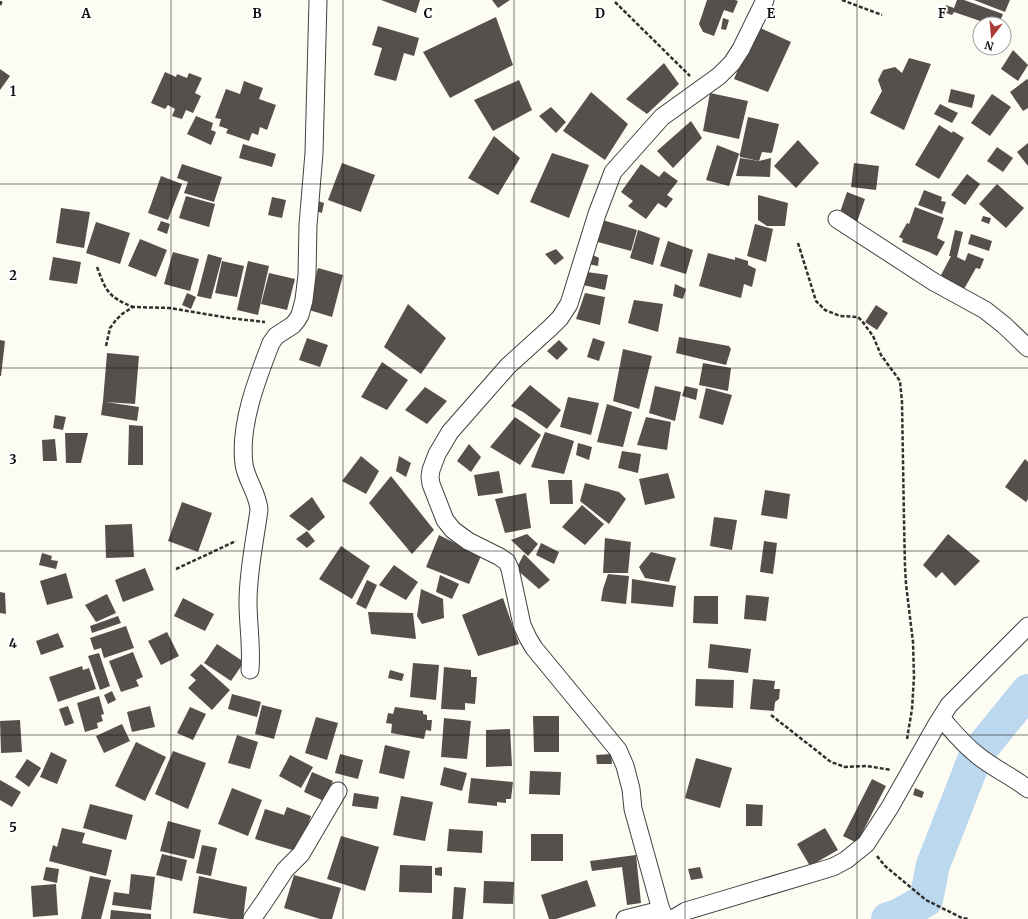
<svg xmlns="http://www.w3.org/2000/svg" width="1028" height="919" viewBox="0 0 1028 919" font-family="Merriweather,serif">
  <rect width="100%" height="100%" fill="#fdfcf2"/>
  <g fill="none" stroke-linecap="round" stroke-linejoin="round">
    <polyline stroke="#4d88bc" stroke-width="5.5" points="898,916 899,919"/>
    <polyline stroke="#bcd8ee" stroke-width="34" points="888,919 898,916 926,900 933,865 976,755 1028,691"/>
  </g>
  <g fill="#56504c">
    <polygon points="381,0 420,0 416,13"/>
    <polygon points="492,0 510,0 498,8"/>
    <polygon points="707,0 735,0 738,1 733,13 724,10 714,36 703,32 699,24"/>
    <polygon points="957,0 964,0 1003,14 999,24 989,24 954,12 952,15 943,12 946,5 954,8"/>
    <polygon points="974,0 1010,0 1005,12"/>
    <polygon points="496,17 513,65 450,98 423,52"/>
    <polygon points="723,18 729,20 726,30 721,29"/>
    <polygon points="378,26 419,38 414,56 404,53 396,81 374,75 382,48 372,45"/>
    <polygon points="756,26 791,42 768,92 734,79"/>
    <polygon points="1013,50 1028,65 1018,81 1001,69"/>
    <polygon points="909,58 931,64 904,130 870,113 882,91 878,80 883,70 895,67 902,73"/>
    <polygon points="664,63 679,84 647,114 626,99"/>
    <polygon points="0,69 10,76 0,90"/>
    <polygon points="165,72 176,77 177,74 187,78 189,73 202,78 195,93 201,96 193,113 186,110 182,119 172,116 175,109 168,105 165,109 151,103"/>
    <polygon points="1027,79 1028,80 1028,108 1023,111 1010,92"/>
    <polygon points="519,80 532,110 493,131 474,100"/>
    <polygon points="244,81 263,88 259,99 276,105 267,130 260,127 258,135 252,133 249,141 226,133 228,129 219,126 221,119 215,118 226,89 240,94"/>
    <polygon points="951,89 975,95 972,108 948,102"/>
    <polygon points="591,92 628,124 605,160 563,131"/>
    <polygon points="710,93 748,101 739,139 703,131"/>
    <polygon points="992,94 1011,107 990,136 971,123"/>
    <polygon points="940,104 958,113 952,123 934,114"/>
    <polygon points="551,107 566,122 556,133 539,116"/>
    <polygon points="196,116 213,123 211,130 216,132 211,145 187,134"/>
    <polygon points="748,117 779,124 772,153 771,152 771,153 762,152 759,161 740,157 740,155 739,154 729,186 706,180 717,145 740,154"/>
    <polygon points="691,121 702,138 673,168 657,151"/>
    <polygon points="939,125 952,133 953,131 964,138 939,179 915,165"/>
    <polygon points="494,136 520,158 498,195 468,178"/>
    <polygon points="798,140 819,163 796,188 774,166"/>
    <polygon points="1028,143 1028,166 1017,152"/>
    <polygon points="243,144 276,154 272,167 239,158"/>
    <polygon points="997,147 1013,158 1003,172 987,161"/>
    <polygon points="552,153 589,165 569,218 530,202"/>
    <polygon points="740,158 759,161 771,158 770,177 736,176"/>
    <polygon points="342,163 375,175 361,212 328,200"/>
    <polygon points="854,163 879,166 876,190 851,187"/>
    <polygon points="182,164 222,177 214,202 184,193 188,182 177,178"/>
    <polygon points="641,164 659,177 664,171 678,181 667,195 673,199 666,208 658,203 646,219 628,206 633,201 621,192"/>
    <polygon points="967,174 980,184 965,205 951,195"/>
    <polygon points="161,176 182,184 168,220 148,213"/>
    <polygon points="997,184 1024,208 1006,228 979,204"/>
    <polygon points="924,190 942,197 941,201 946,202 942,214 918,205"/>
    <polygon points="847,192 865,199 857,222 839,215"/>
    <polygon points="758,195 788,203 785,226 767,226 758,220"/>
    <polygon points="186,196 215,204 209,227 179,218"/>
    <polygon points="272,197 286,200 282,218 268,215"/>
    <polygon points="315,200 324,203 322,213 312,210"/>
    <polygon points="915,207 944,218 937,238 945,242 937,256 929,252 902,242 903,239 899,237 907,223 909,224"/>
    <polygon points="61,208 90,212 84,248 56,243"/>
    <polygon points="983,216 991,218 989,224 981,221"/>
    <polygon points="599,219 637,230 631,251 594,241"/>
    <polygon points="161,221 170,224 167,234 157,230"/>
    <polygon points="96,222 130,233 120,264 86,253"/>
    <polygon points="755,224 773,229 766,262 747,256"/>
    <polygon points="638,230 660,238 653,265 630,258"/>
    <polygon points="955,230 963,232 957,257 965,261 968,253 984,259 980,269 976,268 964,289 940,277 951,256 949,256"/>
    <polygon points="971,234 992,241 989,251 968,244"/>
    <polygon points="140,239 167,250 156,277 128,266"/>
    <polygon points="668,241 693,250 686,274 660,266"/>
    <polygon points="556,249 564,258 555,265 545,254"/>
    <polygon points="173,252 199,259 190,291 164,284"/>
    <polygon points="708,253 735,260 735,257 748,261 748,265 756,269 752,287 744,284 741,298 699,286"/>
    <polygon points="208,254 222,258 211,299 197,296"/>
    <polygon points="591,254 599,258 598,266 588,264"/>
    <polygon points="53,257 81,262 77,284 49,280"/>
    <polygon points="222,261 244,266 237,297 215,293"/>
    <polygon points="248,261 269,266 258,315 237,310"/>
    <polygon points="318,268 343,275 332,317 306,309"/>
    <polygon points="587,272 608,275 605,290 583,285"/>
    <polygon points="269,273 295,279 287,310 261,304"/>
    <polygon points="675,284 686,289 683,299 673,296"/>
    <polygon points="187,293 196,297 191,309 182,305"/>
    <polygon points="585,293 605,297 600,325 576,319"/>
    <polygon points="634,300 663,304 658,332 628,323"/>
    <polygon points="408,304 446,338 421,374 384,347"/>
    <polygon points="876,305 888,313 877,330 865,322"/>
    <polygon points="679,337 729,346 731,349 726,365 676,353"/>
    <polygon points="307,338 328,345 320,367 299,360"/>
    <polygon points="593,338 605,342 599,361 587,357"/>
    <polygon points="0,340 5,341 1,376 0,376"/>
    <polygon points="559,340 568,349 557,360 547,351"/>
    <polygon points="623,349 652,356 639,409 613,401"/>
    <polygon points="107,353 139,356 135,404 106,402 139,407 137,421 101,415 103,401"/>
    <polygon points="382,362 408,380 387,410 361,397"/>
    <polygon points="703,363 731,368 728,391 699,385"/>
    <polygon points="530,385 561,410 547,429 523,412 511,406"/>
    <polygon points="655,386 681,392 675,421 649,413"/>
    <polygon points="685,386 698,389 696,400 682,396"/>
    <polygon points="425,387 447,401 427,424 405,410"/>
    <polygon points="706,388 732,395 723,425 699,418"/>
    <polygon points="568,397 599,403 591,435 560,427"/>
    <polygon points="607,404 632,412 623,447 597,442"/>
    <polygon points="55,415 66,417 63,430 53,428"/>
    <polygon points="515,417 541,435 520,465 490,447"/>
    <polygon points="646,417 671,422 667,450 637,445"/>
    <polygon points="129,425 143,426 143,465 128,465"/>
    <polygon points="545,432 574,441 564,474 531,467"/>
    <polygon points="65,433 88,433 81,463 66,463"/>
    <polygon points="55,439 57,461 43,461 42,440"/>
    <polygon points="578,443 592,447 589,460 576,455"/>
    <polygon points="469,444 481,457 471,472 457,461"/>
    <polygon points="622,451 641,454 638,473 618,468"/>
    <polygon points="361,456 379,471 366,494 342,481"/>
    <polygon points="399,456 411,463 406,477 396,471"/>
    <polygon points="1025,459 1028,462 1028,499 1026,502 1005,487"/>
    <polygon points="499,471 503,493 478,496 474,475"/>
    <polygon points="668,473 675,498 645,505 639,479"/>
    <polygon points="391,476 434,530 412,554 369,503"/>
    <polygon points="548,480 572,480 573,504 550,504"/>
    <polygon points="585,483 619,492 626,499 609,524 580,501"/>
    <polygon points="765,490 790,494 787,519 761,515"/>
    <polygon points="526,493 531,528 505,533 495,499"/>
    <polygon points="312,497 325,517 309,531 289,516"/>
    <polygon points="182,502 212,513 198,552 168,541"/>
    <polygon points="582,505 604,524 585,545 562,527"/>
    <polygon points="714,517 737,520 732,550 710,546"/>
    <polygon points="132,524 134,557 106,558 105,525"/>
    <polygon points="307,531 315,541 307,548 296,539"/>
    <polygon points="527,534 538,544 528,556 511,540"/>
    <polygon points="948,534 980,561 955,586 942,572 936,578 923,565"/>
    <polygon points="439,535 481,556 469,584 426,567"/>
    <polygon points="605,538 631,542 628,573 603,573"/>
    <polygon points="764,541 777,543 773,574 760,572"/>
    <polygon points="541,543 559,552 554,564 536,555"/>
    <polygon points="341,546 370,566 352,599 319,579"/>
    <polygon points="651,552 676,558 669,582 645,578 639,567"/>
    <polygon points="42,553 52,556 51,560 58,561 56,569 39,565"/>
    <polygon points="524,554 550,580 539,589 516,569"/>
    <polygon points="394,565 418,582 406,600 379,585"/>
    <polygon points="145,568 154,590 123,602 115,580"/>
    <polygon points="66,573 73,598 47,605 40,581"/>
    <polygon points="608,574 629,576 626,604 601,601 603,589"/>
    <polygon points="440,575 459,584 452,599 436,592"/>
    <polygon points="632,579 676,586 673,607 631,603"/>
    <polygon points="367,580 377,585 366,609 356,604"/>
    <polygon points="421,589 443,599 444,618 422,624 417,616"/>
    <polygon points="0,592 5,593 6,614 0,613"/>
    <polygon points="107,594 116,613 96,622 85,605"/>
    <polygon points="746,595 769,597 766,621 744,619"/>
    <polygon points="694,596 718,596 718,624 693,623"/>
    <polygon points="183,598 214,614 205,631 174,616"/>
    <polygon points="503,598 519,644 478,656 462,615"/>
    <polygon points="368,612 413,613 416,639 371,634"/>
    <polygon points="118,616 121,623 92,633 90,626"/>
    <polygon points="126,626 134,648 104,658 101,648 94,650 90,638"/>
    <polygon points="167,632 179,656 161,665 148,641"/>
    <polygon points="58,633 64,647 41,655 36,641"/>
    <polygon points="217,644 244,662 231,681 204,663"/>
    <polygon points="710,644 751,649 748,673 708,668"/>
    <polygon points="133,652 143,677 136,680 139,686 121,692 109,661"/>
    <polygon points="99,653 110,686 100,690 88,656"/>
    <polygon points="413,663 439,665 436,700 410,697"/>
    <polygon points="201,664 230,690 212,710 188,688 196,680 190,675"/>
    <polygon points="82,666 83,670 89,668 96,689 58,702 49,677"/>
    <polygon points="444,667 471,670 471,677 477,677 475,704 465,703 465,710 441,709"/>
    <polygon points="390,670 404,674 402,681 388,678"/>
    <polygon points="696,679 734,680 733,708 695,706"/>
    <polygon points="753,679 775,681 774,689 780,689 779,699 775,702 774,711 750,709"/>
    <polygon points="112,691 116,700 108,704 104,695"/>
    <polygon points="232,694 261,702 257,717 228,709"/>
    <polygon points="99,696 104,714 101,715 103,721 97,723 98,728 85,732 77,703"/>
    <polygon points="262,705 282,710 274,739 255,734"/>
    <polygon points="68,706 74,723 65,726 59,709"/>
    <polygon points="150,706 155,727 132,732 127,712"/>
    <polygon points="190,707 206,714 193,740 177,733"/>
    <polygon points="395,707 423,711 423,714 427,715 427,720 432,720 431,731 426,730 424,739 391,733 392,724 386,723 388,713 393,714"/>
    <polygon points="533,716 559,716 559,752 534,752"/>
    <polygon points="316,717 338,723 327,760 305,753"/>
    <polygon points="444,718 471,721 467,759 441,757"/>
    <polygon points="20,720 22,752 1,753 0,721"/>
    <polygon points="122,724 130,741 104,753 96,736"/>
    <polygon points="510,729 512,766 486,767 486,730"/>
    <polygon points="237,735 258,742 250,769 228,763"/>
    <polygon points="136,742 166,757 145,801 115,786"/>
    <polygon points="385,745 410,751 404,779 379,773"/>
    <polygon points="173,751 206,763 188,809 155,794"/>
    <polygon points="51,752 67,760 57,784 40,777"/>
    <polygon points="340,754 363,760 358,779 335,773"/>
    <polygon points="611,754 612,764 597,764 596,755"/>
    <polygon points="290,755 313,767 301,788 279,776"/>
    <polygon points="696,758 732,768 720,808 685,798"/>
    <polygon points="27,759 41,768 29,787 15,777"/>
    <polygon points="444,767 467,773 462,791 440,785"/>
    <polygon points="530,771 561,772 560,795 529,794"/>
    <polygon points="312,772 333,781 324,801 304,792"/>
    <polygon points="471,778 513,782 511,799 506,799 506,803 497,802 497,806 468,803"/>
    <polygon points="872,779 886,786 857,843 843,836"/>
    <polygon points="0,780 21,792 12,807 0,800"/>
    <polygon points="232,788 262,800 248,836 218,824"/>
    <polygon points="915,788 924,792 922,798 913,795"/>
    <polygon points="354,793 379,797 377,809 352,806"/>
    <polygon points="401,796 433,802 425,841 393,835"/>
    <polygon points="90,804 133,815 126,840 83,828"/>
    <polygon points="746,804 763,805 762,826 746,826"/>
    <polygon points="287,807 311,816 299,852 255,839 265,809 284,815"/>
    <polygon points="168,821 201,830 194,859 160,851"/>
    <polygon points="62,828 85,833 82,843 112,850 106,876 49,861 53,845 57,847"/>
    <polygon points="825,828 838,850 810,866 797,844"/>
    <polygon points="449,829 483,831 482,853 447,851"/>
    <rect x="531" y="834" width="32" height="27"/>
    <polygon points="341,836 379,847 365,891 327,879"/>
    <polygon points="202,845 217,848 211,876 196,873"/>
    <polygon points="162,854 187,860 182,881 156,875"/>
    <polygon points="636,855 641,903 627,905 622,867 592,871 590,861"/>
    <polygon points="400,865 432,866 432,893 399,892"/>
    <polygon points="46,867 59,869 57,883 43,880"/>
    <polygon points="442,867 442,876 435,875 435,868"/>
    <polygon points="700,867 703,878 691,880 688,869"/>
    <polygon points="131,874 155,877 151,910 112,905 114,892 129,894"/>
    <polygon points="294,875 341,888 332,919 320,919 284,908"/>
    <polygon points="90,876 111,880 101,919 81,919"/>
    <polygon points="199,876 247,887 243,919 230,919 193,913"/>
    <polygon points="587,880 596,906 556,919 549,919 541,895"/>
    <polygon points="484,881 514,882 513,904 483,903"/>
    <polygon points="56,884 58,915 33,917 31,886"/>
    <polygon points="454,887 466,888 463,919 452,919"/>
    <polygon points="111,910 151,914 151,919 110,919"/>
  </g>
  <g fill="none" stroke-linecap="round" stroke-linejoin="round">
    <defs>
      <g id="minor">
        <polyline points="837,219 934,282 985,310 1004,325 1028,348"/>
        <path d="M250,670c2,-23 -2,-45 -2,-68 0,-31 7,-62 11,-92 -1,-17 -13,-30 -15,-46 -5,-39 13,-85 27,-121l5,-7 17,-11 4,-5 3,-5 4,-15 3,-25 1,-50 6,-72 4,-153"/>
        <path d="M941,718c11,12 22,26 35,36 16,14 36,22 52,35"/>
        <polyline points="252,919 264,902 285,870 301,854 338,791"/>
        <polyline points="625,919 661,910"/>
        <polyline points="666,919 661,910 633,809 631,789 625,766 618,750 534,648 528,638 522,625 510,569 507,562 500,557 468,541 453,530 445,520 431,484 430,477 431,470 437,454 450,432 508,366 550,328 560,318 569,304 597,214 613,172 662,117 719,76 732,63 741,49 765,0"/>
        <polyline points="674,919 676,917 686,911 833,867 846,860 866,844 890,807 937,724 949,705 1028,626"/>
      </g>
    </defs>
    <use href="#minor" stroke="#414141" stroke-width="19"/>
    <g stroke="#303030" stroke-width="2.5" stroke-dasharray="4 2" stroke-linecap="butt">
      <polyline points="842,0 882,15"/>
      <polyline points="615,2 690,76"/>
      <polyline points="0,5 2,0"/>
      <polyline points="798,243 816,301 825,310 840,316 858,317 862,321 873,336 881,355 900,381 902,402 904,520 905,567 906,584 913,642 914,677 912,709 907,739"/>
      <path d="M97,267c9,24 11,30 36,40"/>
      <polyline points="106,346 110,328 116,320 122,314 133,307 170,308 229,318 265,322"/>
      <polyline points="176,569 236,541"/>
      <polyline points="771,715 831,762 845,767 867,766 891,770"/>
      <polyline points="877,856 885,866 926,900 962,918 969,919"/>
    </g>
    <use href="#minor" stroke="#fff" stroke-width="17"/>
  </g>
  <path fill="none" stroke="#0e0e0e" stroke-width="1" stroke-opacity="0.55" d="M171,0v919M343,0v919M514,0v919M685,0v919M857,0v919M0,184h1028M0,368h1028M0,551h1028M0,735h1028"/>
  <g font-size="13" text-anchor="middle" font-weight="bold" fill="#0e0e0e" stroke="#fff" stroke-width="4" stroke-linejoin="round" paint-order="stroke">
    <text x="86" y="18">A</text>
    <text x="257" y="18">B</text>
    <text x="428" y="18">C</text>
    <text x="600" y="18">D</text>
    <text x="771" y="18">E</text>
    <text x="942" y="18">F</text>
    <text x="13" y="96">1</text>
    <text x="13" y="280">2</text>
    <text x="13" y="464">3</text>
    <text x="13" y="648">4</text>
    <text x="13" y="832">5</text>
  </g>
  <g transform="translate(992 36) rotate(196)"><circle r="19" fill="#ffffff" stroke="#9f9f9f"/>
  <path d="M0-3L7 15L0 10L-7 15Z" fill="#ad3b38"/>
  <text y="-6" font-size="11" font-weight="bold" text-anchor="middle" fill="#0e0e0e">N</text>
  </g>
</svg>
